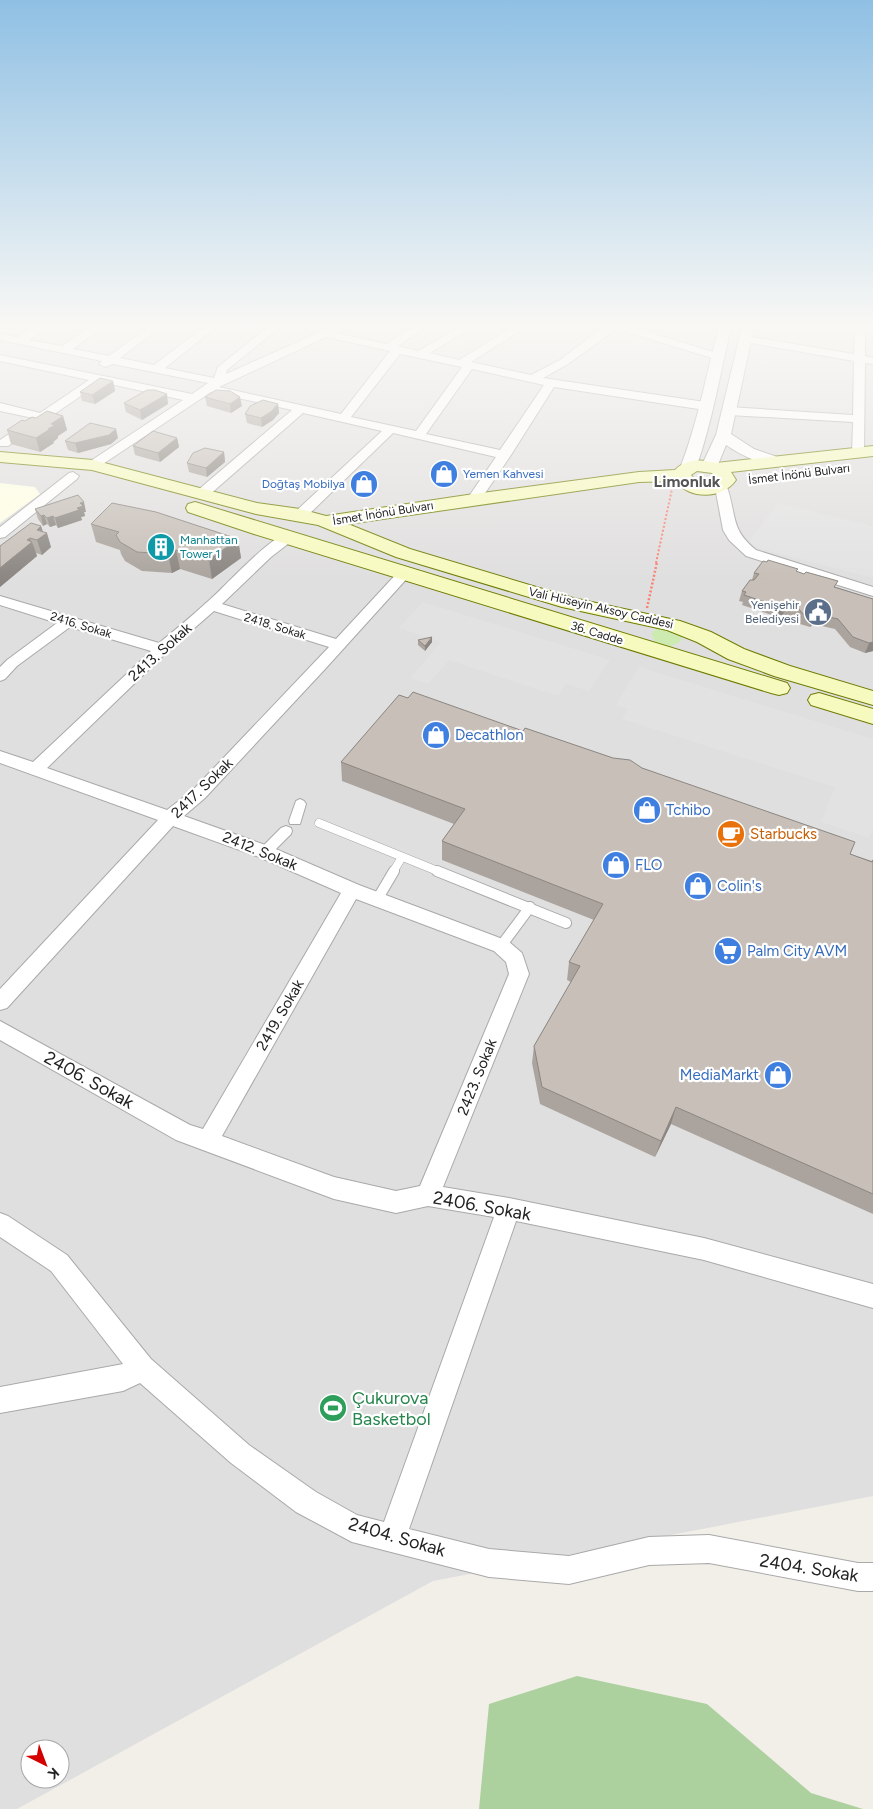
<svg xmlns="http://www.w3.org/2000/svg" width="873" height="1809" viewBox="0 0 873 1809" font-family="Figtree,sans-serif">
  <rect width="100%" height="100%" fill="#f2efe9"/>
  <path fill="#e0dfdf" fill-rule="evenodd" d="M0,327h873v1169l-440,85 -416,228h-17zM30,1749h30v30h-30z"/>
  <polygon fill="#ffffe5" points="0,483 35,487 40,494 0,523"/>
  <polygon fill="#cdebb0" points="665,628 682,635 681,641 670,647 656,643 651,634 656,629"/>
  <polygon fill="#add19e" points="577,1676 707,1704 811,1793 863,1809 479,1809 489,1704"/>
  <g fill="#e2e2e2">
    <polygon points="778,503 873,526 873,578 747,545"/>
    <polygon points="423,602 610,660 589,691 566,684 558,696 449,660 428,684 410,678 441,642 399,628"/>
    <polygon points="639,667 873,739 873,829 869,838 821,822 835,787 622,719 628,709 616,705"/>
  </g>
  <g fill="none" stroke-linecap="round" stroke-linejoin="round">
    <defs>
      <g id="service-far1">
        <polyline points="319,823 440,872"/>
        <polyline points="393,872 402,857"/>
      </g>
      <g id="service">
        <polyline points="437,871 566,923"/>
        <polyline points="378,898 394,871"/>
        <polyline points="501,946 530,907"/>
      </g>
      <g id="pedestrian">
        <polygon points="300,799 304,801 306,804 300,824 290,824 289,821 296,801"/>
        <polygon points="286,826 291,828 292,831 291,834 270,855 260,855 258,852 260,849 281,828"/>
      </g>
      <g id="minor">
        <path d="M32,327h13l-16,13 33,6 28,-19h13l-30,22 36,7 40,-29h12l-41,31 34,7 50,-38h12l-51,41 49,10 4,-11 50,-40h12l-53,43 -1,4 105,-47h9v4l-4,2 50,11 27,-17h13l-28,19 20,5 42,-24h13l-43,26 29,7 54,-33h13l-55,35 60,13 29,-15 43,-33h29l91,28 2,2 -2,2h-8l-101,-31 -3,5 -43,31 -25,14 162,24 6,4 -2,2 -4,2 -151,-23 -43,68 -32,47h-10l-2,-3 29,-42 -103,-24 -88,85h-10l-2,-3 2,-3 87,-81 -79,-18 -95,83h-10l-1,-3 1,-3 94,-80 -81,-18 -114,76 -4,1 -6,-4 2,-3 94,-62 -82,-18 -93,64h-8v-6l33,-22 -33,-7v-8l40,10 49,-33 -89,-19v-6l192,39 16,-11 -95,-19 -8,3 -6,-3 3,-3 -102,-21v-6l18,3zM326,337l64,14 -49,63 -122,-27zM400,354l62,13 -46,64 -65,-14zM472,369l72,16 -44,65 -74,-16z"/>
        <polygon points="855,327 865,327 865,356 873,358 873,364 865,363 864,453 862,456 858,457 852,453 853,422 729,415 723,411 729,407 853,415 854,361 745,342 740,339 745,336 854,354"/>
        <polygon points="73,472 79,476 77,479 5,537 0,538 0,527 69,473"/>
        <path d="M721,483l6,4c10,29 3,42 29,63l117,37v9l-127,-40 -17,-16 -6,-10 -8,-43z"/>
        <path d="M288,533l5,1 2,3 -2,3 -22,17 -49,47 114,35 63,-68h10l2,3 -85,94 -121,130 -21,18 87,31 88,38 149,56 14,12 7,21 -86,213 66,11 195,40 169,46v24l-169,-48 -188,-39 -107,308 80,20 80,7 80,-19 60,-2 149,28h15v28h-15l-149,-28 -60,2 -80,19 -80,-7 -137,-35 -56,-30 -65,-49 -91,-80 -17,8 -123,22v-26l123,-23 -72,-93 -51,-34v-24l8,3 59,39 84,104 98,86 67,47 41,23 27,7 110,-305 -66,-11 -32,7 -62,-14 -158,-59 -176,-100v-19l190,104 13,4 138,-236 -82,-36 -86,-31 -166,182 -7,2v-21l158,-169 -158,-57v-12l33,11 118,-111 -81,-24 -53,39 -12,13 -5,2v-14l7,-7 50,-37 -57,-18v-9l159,47c16,-13 32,-26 47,-40 18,-15 62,-65 82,-70zM214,611l115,36 -136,143 -26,20 -120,-42 120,-116zM356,899l138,52 12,11 3,12 -89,212 -24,5 -62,-14 -112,-41z"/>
      </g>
      <g id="tertiary">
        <path d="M719,327h12c-11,47 -19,96 -35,141l-3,3h-10l-3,-3c18,-45 26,-94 39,-141z"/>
        <path d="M742,327h12l-23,107 23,15 29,10 3,3 -3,3c-15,4 -44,-11 -57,-20l-9,22 -3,3h-10l-3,-3 15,-32z"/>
      </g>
      <g id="secondary">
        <path d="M873,446v10l-142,16 5,8c-13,19 -47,20 -60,1l-37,1 -291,42 62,25 163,49 107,23 31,11 33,17 46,17 83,25v14l-99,-29 -46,-17 -31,-17 -30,-12 -105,-23 -166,-50 -78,-32 -62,-11 -164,-44 -92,-8v-10l93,8 164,43 43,6 26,7 148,-22 165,-22 36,-2c10,-11 27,-11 41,-7zM697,471l15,2 6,6c-10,7 -21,6 -27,-4z"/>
        <polygon points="195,502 787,683 790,688 787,693 779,695 771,693 254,534 188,512 186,508 188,504"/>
        <polygon points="819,693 873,709 873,724 811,705 808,700 811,695"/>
      </g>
    </defs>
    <use href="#service-far1" stroke="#a9a9a9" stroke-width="9"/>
    <use href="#service" stroke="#a9a9a9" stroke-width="12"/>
    <use href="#pedestrian" stroke="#a9a9a9" stroke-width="2"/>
    <use href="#minor" stroke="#a9a9a9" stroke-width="2"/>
    <use href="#tertiary" stroke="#a9a9a9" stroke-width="2"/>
    <use href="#secondary" stroke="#707d05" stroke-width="2"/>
    <polyline stroke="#fa8072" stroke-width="2" stroke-dasharray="2 2" stroke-linecap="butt" points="656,563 672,489"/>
    <polyline stroke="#fa8072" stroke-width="2.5" stroke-dasharray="2 2" stroke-linecap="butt" points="647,608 657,562"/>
    <use href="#service-far1" stroke="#fff" stroke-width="8"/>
    <use href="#service" stroke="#fff" stroke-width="10"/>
    <use href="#pedestrian" fill="#fff" fill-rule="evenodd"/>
    <use href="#minor" fill="#fff" fill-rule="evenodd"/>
    <use href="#tertiary" fill="#fff" fill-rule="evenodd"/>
    <use href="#secondary" fill="#f7fabf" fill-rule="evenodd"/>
  </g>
  <g fill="#aba49e">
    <polygon points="113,381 115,391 95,404 82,401 80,392"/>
    <polygon points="205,397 242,406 231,413 207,406"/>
    <polygon points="124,403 168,404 142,420 126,412"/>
    <polygon points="278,404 279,413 273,420 262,427 247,423 245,414"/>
    <polygon points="63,416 67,430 58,436 58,438 53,442 54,443 40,452 11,444 7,430 25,421 36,418"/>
    <polygon points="118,438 111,444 78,453 68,450 65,441"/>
    <polygon points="177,438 179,447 160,462 135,455 133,446"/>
    <polygon points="224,452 225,462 207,477 189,472 187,463"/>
    <polygon points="35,509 86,512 84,512 85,516 81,517 82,520 58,528 56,525 50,527 47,524 43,526 38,519"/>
    <polygon points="91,524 238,539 241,558 212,579 180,569 172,573 142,571 125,561 121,554 120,550 96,542"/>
    <polygon points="41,526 43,532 51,547 42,555 36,553 37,556 0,587 0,546"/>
    <polygon points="797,572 836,587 873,599 873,651 865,653 850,647 835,629 813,624 810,627 800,624 796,619 783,615 775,616 742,605 743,602 739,601 742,591 752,580 754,573"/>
    <polygon points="418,640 432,642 425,651 418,645"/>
    <polygon points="408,698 523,731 642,768 850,854 872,861 873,859 873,1214 671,1124 655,1157 540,1104 532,1063 534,1046 571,982 567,980 569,962 594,920 442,860 442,841 454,824 342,781 341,762"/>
  </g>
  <g fill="#8b8681">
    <polygon points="113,381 115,391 95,404 92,395"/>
    <polygon points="167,394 168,404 142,420 140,410"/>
    <polygon points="240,397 242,406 231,413 230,404"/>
    <polygon points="278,404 279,413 273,420 262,427 261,418"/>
    <polygon points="63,416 67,430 58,436 58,438 53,442 54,443 40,452 36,438 48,429 51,424"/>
    <polygon points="116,429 118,438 111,444 78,453 75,443"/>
    <polygon points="177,438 179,447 160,462 158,453"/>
    <polygon points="224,452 225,462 207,477 206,468"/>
    <polygon points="84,502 86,512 84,512 85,516 81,517 82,520 58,528 55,518 77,508 80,503"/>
    <polygon points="44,515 47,524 43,526 41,516"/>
    <polygon points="53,516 56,525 50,527 47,518"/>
    <polygon points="41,526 44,535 47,533 51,547 42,555 37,540 37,530"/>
    <polygon points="30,538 31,542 32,542 37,556 0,587 0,568"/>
    <polygon points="238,539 241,558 212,579 209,560"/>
    <polygon points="176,550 180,569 172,573 168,554"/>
    <polygon points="786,605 783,615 775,616 777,606"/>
    <polygon points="817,614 813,624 810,627 813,617"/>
    <polygon points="432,637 432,642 425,651 425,646"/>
    <polygon points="873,642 873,651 865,653 869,643"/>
    <polygon points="676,1107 671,1124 655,1157 661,1141"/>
  </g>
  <g fill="#c7bfb8" stroke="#8b8681">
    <polygon points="100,378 113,381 92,395 80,392"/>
    <polygon points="147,390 155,390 167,394 140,410 124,403"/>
    <polygon points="216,390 230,391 240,397 230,404 205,397"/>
    <polygon points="263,400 278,404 272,411 261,418 245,414 250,406"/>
    <polygon points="47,411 63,416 51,424 55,425 48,429 50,429 36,438 7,430 22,420 25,421 32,417 36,418"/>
    <polygon points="90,423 116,429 109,435 75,443 65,441"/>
    <polygon points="153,431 177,438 158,453 133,446"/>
    <polygon points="205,448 224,452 206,468 187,463 193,453"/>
    <polygon points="78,495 84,502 80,503 83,506 77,508 79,510 55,518 53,516 47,518 44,515 41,516 35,509"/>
    <polygon points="112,503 156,512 238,539 209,560 176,550 168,554 137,552 120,542 116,535 119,532 91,524"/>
    <polygon points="31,523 41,526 37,530 47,533 37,540 30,538 27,540 32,542 0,568 0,546"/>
    <polygon points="768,560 798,569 796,571 804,574 806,572 838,581 834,587 873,599 873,642 869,643 853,637 838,619 817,614 813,617 803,614 799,609 786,605 777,606 744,595 746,592 742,591 750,580 754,580 759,574 754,573 763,561 767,562"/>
    <polygon points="432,637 425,646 418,640"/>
    <polygon points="413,692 523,731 525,728 613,758 630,760 642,768 855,842 850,854 872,862 873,860 873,1194 676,1107 661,1141 542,1087 534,1046 580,966 569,962 603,904 442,841 465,809 341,762 399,695 408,698"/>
  </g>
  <linearGradient id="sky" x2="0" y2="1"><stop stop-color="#8fc0e4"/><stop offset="0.56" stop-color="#f9f8f5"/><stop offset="1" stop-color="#f9f8f5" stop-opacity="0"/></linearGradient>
  <rect width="873" height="581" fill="url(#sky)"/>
  <defs>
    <symbol id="shop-disc" viewBox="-11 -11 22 22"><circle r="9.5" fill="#3f7fe0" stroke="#fff"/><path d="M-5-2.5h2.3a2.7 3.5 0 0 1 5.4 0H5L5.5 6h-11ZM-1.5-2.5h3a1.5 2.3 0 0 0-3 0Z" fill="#fff"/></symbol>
    <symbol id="building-disc" viewBox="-11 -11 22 22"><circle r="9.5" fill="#0f9aa8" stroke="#fff"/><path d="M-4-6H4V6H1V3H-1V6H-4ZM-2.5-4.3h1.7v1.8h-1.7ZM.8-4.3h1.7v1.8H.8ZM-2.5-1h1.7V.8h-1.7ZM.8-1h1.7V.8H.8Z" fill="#fff"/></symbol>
    <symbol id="civic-disc" viewBox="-11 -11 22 22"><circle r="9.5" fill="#5c6f8a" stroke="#fff"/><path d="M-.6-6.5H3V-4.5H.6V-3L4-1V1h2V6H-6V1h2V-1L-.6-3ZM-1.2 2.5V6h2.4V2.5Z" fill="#fff"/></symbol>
    <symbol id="cafe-disc" viewBox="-11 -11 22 22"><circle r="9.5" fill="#e8710a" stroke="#fff"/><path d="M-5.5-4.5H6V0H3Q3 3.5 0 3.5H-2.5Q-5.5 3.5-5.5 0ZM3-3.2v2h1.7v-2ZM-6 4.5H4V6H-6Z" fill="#fff"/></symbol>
    <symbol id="supermarket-disc" viewBox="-11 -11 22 22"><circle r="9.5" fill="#3f7fe0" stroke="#fff"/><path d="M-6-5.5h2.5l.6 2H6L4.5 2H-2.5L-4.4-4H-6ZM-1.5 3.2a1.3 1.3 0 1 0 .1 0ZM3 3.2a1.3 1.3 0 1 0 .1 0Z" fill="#fff"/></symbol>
    <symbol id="stadium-disc" viewBox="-11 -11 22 22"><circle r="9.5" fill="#2e9e5b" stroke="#fff"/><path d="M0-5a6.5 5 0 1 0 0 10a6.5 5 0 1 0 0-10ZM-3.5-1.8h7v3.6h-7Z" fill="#fff"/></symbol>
  </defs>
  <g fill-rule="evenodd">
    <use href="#shop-disc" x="428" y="458" width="32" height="32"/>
    <use href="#shop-disc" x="348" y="468" width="32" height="32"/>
    <use href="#building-disc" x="145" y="531" width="32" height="32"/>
    <use href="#civic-disc" x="802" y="596" width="32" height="32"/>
    <use href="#shop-disc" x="420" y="719" width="32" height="32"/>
    <use href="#shop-disc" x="631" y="794" width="32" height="32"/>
    <use href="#cafe-disc" x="715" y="818" width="32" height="32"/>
    <use href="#shop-disc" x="600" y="849" width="32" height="32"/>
    <use href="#shop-disc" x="682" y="870" width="32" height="32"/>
    <use href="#supermarket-disc" x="712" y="935" width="32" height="32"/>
    <use href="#shop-disc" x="762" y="1059" width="32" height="32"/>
    <use href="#stadium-disc" x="317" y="1392" width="32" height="32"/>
  </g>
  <g text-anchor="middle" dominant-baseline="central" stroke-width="4.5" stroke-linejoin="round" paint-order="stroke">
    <g font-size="12" fill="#366cbe" stroke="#fff" text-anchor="start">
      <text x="463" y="474">Yemen Kahvesi</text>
      <text x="345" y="484" text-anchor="end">Doğtaş Mobilya</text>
    </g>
    <g font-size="12" fill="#222" stroke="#fff">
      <text transform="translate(799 474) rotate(-7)">İsmet İnönü Bulvarı</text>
      <text transform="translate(383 513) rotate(-9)">İsmet İnönü Bulvarı</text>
      <text transform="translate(601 608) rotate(13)">Vali Hüseyin Aksoy Caddesi</text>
      <text transform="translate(81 625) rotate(17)">2416. Sokak</text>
      <text transform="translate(275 626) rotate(17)">2418. Sokak</text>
      <text transform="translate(597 633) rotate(17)">36. Cadde</text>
    </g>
    <g font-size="12" fill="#0d838f" stroke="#fff" text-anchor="start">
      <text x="180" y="540">Manhattan<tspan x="180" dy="14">Tower 1</tspan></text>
    </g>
    <g font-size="12" fill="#4e5e75" stroke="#fff" text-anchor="end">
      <text x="799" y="605">Yenişehir<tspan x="799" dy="14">Belediyesi</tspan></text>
    </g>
    <g font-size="15" fill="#222" stroke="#fff">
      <text transform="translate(160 652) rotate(-42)">2413. Sokak</text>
      <text transform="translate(202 788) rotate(-44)">2417. Sokak</text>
      <text transform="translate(260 851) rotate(22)">2412. Sokak</text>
      <text transform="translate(280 1015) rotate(-60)">2419. Sokak</text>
      <text transform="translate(477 1077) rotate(-68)">2423. Sokak</text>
    </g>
    <g font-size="15" fill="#366cbe" stroke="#fff" text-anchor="start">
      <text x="455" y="735">Decathlon</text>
      <text x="666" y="810">Tchibo</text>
      <text x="635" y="865">FLO</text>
      <text x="717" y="886">Colin's</text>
      <text x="747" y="951">Palm City AVM</text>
      <text x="759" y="1075" text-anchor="end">MediaMarkt</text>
    </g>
    <g font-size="15" fill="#c56008" stroke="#fff" text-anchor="start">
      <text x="750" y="834">Starbucks</text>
    </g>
    <g font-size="16" font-weight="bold" fill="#555" stroke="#fff">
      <text x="687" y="481">Limonluk</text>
    </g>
    <g font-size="18" fill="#222" stroke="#fff">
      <text transform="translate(89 1080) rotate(29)">2406. Sokak</text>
      <text transform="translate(482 1206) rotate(10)">2406. Sokak</text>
      <text transform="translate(397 1537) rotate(16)">2404. Sokak</text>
      <text transform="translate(809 1568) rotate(9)">2404. Sokak</text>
    </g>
    <g font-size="18" fill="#27864d" stroke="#fff" text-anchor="start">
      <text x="352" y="1398">Çukurova<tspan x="352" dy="21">Basketbol</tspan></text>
    </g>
  </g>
  <g transform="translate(45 1764) rotate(138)"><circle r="24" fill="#ffffff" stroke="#a7a7a7"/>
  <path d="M0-4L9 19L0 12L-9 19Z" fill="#d40000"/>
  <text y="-8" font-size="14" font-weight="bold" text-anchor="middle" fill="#222222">K</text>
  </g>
</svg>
